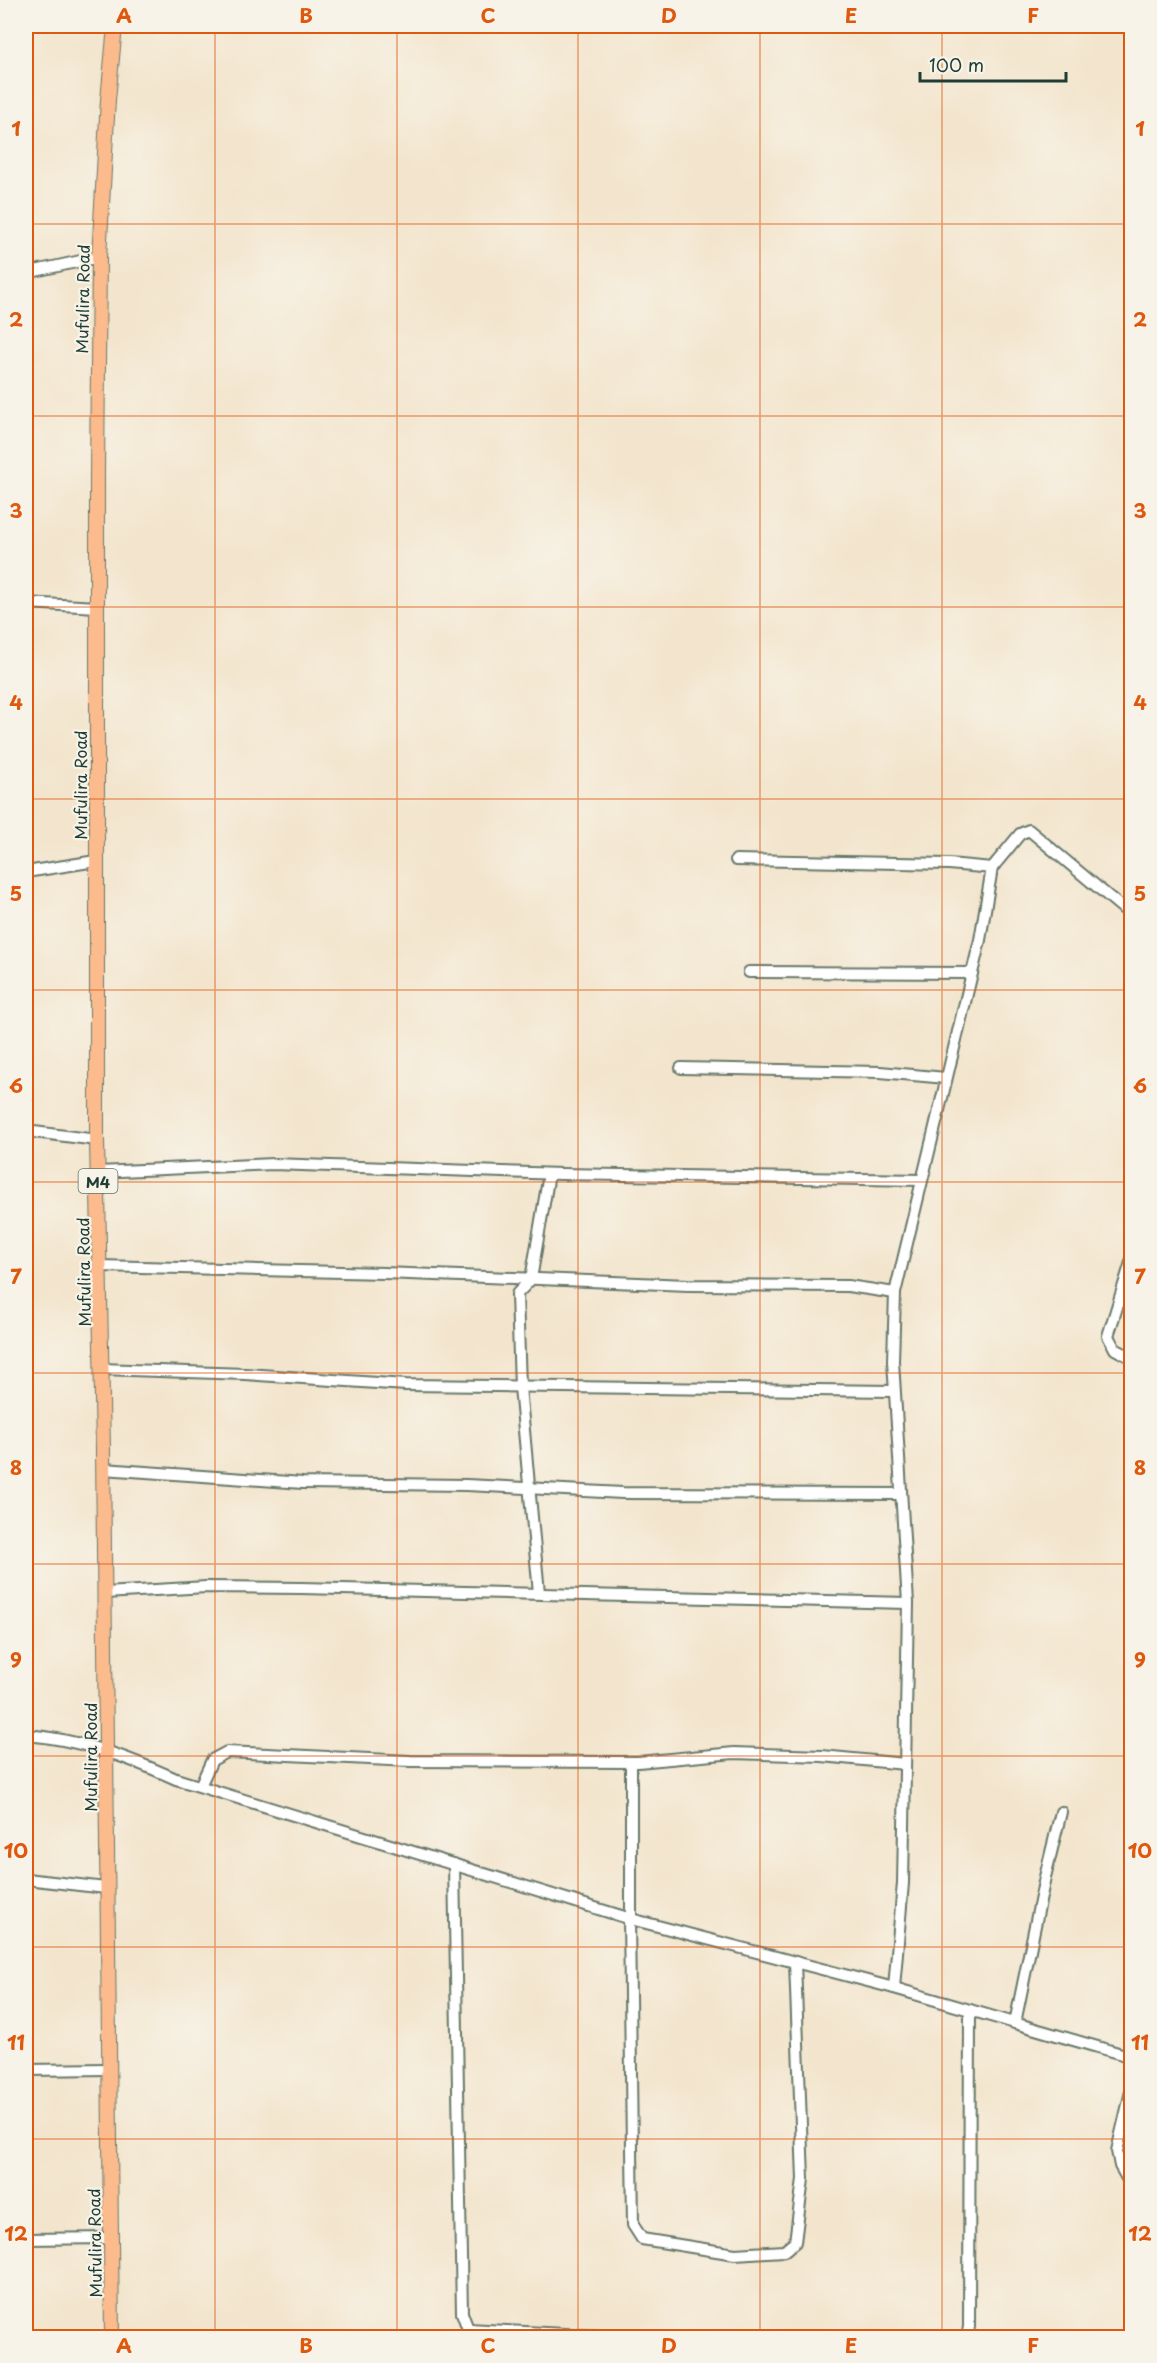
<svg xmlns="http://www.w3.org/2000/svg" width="1157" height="2363" viewBox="0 0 1157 2363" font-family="'Playpen Sans',sans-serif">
  <rect width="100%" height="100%" fill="#f7f3e8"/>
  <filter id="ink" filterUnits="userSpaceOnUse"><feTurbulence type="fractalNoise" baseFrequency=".0167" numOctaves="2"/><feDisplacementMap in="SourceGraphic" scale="12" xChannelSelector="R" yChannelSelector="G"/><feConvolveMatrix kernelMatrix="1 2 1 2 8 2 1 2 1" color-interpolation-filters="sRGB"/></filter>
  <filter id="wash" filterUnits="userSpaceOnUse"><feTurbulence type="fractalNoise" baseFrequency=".008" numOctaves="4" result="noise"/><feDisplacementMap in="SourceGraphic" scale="24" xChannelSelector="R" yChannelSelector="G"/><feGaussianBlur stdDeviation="1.35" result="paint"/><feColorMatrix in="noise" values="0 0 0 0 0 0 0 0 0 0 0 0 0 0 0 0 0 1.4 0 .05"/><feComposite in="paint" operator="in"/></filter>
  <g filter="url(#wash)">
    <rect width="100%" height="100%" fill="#f3e5cd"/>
  </g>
  <g filter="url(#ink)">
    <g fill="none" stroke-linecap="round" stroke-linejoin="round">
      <defs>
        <g id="minor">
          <polyline points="26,273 99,257"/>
          <polyline points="26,603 97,607"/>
          <polyline points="736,860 949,864 992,868"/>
          <polyline points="26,872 96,861"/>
          <polyline points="749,972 972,973"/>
          <polyline points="681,1068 880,1072 946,1078"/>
          <polyline points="26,1131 97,1140"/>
          <polyline points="98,1172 273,1164 561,1174 922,1180"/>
          <polyline points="1132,1259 1108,1336 1115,1349 1132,1358"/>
          <polyline points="99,1266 384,1273 688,1285 848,1286 895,1293"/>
          <polyline points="101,1369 245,1374 406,1385 894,1391"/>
          <polyline points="103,1469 303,1483 466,1485 623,1493 901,1494"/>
          <polyline points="105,1593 206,1587 301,1588 908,1603"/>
          <polyline points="539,1593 520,1387 517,1294 531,1279 549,1174"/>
          <path d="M26,1735c54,4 101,22 150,44l455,140 263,69 238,69"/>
          <polyline points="631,1762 631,1919"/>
          <polyline points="200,1786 212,1760 227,1752 410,1761 638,1762 734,1753 822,1756 905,1764"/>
          <polyline points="454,1864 462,2313 468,2329 644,2338"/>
          <polyline points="26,1879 106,1888"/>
          <polyline points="629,1918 633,2225 642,2239 735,2254 784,2251 795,2242 803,2179 795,1962"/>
          <polyline points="894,1988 903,1883 908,1603 893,1361 895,1293 980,940 992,868 1020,834 1029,830 1132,916"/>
          <polyline points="1015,2023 1045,1877 1061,1812"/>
          <polyline points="26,2070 109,2069"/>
          <polyline points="1132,2087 1117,2151 1120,2166 1132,2187"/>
          <polyline points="26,2239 111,2238"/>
          <polyline points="967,2338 969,2327 970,2010"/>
        </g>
        <polyline id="major" points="112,2338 103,1450 97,1140 97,475 99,257 108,100 115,26"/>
      </defs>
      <use href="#minor" stroke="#69786a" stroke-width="14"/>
      <use href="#major" stroke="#69786a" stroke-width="16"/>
      <use href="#minor" stroke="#fff" stroke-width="10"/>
      <use href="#major" stroke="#fbbb8d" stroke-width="14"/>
    </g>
  </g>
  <path fill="none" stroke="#de580e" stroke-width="1.5" stroke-opacity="0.55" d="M215,26v2312M397,26v2312M578,26v2312M760,26v2312M942,26v2312M26,224h1106M26,416h1106M26,607h1106M26,799h1106M26,990h1106M26,1182h1106M26,1373h1106M26,1564h1106M26,1756h1106M26,1947h1106M26,2139h1106"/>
  <g text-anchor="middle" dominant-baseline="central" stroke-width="4.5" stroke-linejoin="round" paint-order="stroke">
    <rect fill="#f7f3e8" stroke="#60746a" stroke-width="1.5" x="78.5" y="1169" width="39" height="24" rx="4.5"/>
    <g font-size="15" font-weight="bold" fill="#1f3d34">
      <text x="98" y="1181">M4</text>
    </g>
    <g font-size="16" fill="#1f3d34" stroke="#f7f3e8">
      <text transform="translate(82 299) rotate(-89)">Mufulira Road</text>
      <text transform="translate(80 785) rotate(-90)">Mufulira Road</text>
      <text transform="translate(83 1272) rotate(-91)">Mufulira Road</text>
      <text transform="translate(90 1757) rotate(-90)">Mufulira Road</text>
      <text transform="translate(94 2243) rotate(-91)">Mufulira Road</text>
    </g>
  </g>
  <rect width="1157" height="2363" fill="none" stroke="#f7f3e8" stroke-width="66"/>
  <path d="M920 72v9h146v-9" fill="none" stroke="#1f3d34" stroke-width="3"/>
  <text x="929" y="72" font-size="18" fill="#1f3d34" stroke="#f7f3e8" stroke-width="4.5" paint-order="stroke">100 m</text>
  <rect x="33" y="33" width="1091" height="2297" fill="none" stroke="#de580e" stroke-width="2"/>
  <g font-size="20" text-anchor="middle" font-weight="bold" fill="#de580e">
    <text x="124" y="23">A</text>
    <text x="306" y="23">B</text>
    <text x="488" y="23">C</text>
    <text x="669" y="23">D</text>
    <text x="851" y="23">E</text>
    <text x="1033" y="23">F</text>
    <text x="16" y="136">1</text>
    <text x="1140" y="136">1</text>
    <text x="16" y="327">2</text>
    <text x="1140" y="327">2</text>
    <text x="16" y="518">3</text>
    <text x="1140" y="518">3</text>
    <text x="16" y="710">4</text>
    <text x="1140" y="710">4</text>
    <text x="16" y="901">5</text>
    <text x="1140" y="901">5</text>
    <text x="16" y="1093">6</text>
    <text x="1140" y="1093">6</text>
    <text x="16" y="1284">7</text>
    <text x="1140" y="1284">7</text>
    <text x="16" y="1475">8</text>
    <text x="1140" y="1475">8</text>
    <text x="16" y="1667">9</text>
    <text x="1140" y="1667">9</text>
    <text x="16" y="1858">10</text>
    <text x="1140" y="1858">10</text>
    <text x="16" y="2050">11</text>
    <text x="1140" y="2050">11</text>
    <text x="16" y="2241">12</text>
    <text x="1140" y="2241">12</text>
    <text x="124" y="2353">A</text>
    <text x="306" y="2353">B</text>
    <text x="488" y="2353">C</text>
    <text x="669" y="2353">D</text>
    <text x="851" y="2353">E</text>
    <text x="1033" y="2353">F</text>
  </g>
</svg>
